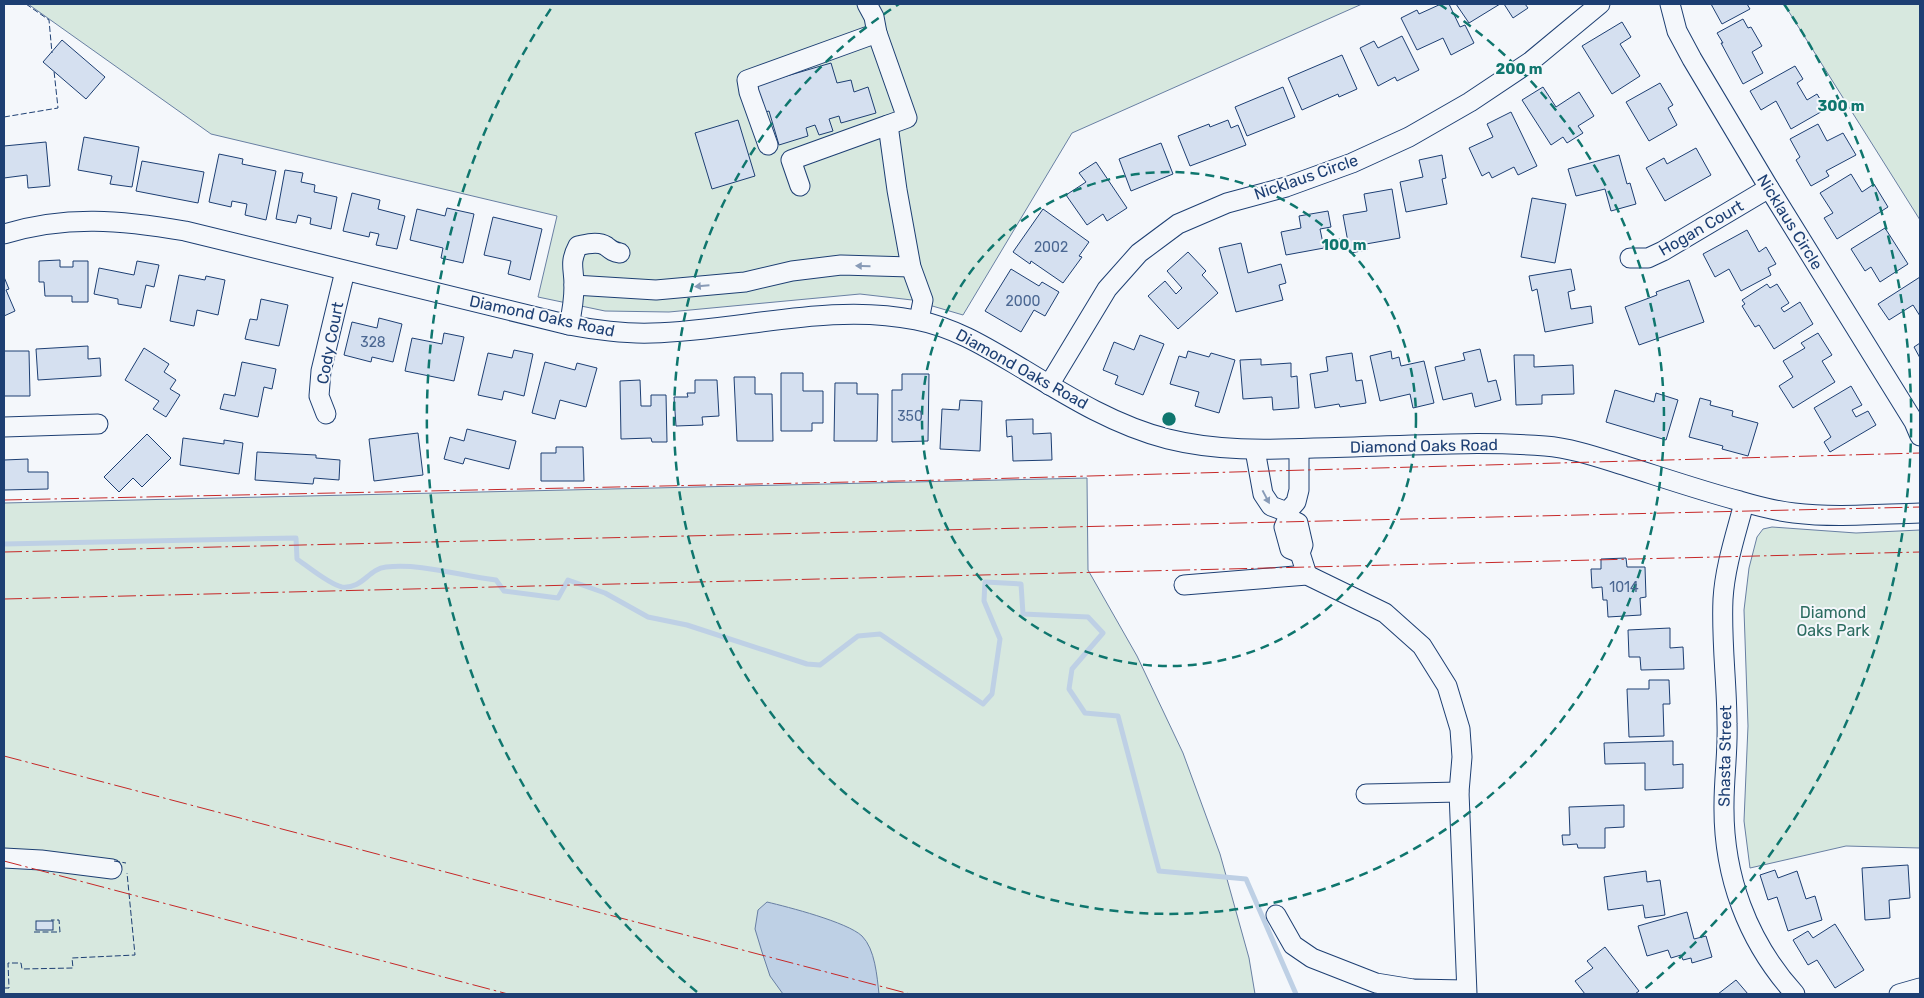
<svg xmlns="http://www.w3.org/2000/svg" width="1924" height="998" viewBox="0 0 1924 998" font-family="Rubik,sans-serif">
  <rect width="100%" height="100%" fill="#f4f7fb"/>
  <g fill="#d7e8df" stroke="#687fa3">
    <polygon points="28,4 1362,4 1072,133 963,315 912,300 860,294 669,312 605,311 538,297 557,216 211,134"/>
    <polygon points="1784,4 1920,4 1920,220"/>
    <polygon points="1087,478 1088,570 1137,656 1183,753 1220,854 1249,958 1255,994 4,994 4,503"/>
    <polygon points="1772,527 1856,533 1920,530 1920,848 1846,846 1750,868 1744,821 1748,726 1744,610 1749,568 1757,537 1763,529"/>
  </g>
  <path fill="#bed0e5" stroke="#687fa3" d="M767,902c21,5 80,20 95,34 13,13 15,40 17,58h-96l-13,-18 -8,-24 -7,-23 3,-19z"/>
  <g fill="none" stroke-linecap="round" stroke-linejoin="round">
    <path stroke="#bed0e5" stroke-width="5" d="M4,544l292,-6 1,21c10,7 33,26 45,28 21,2 26,-18 44,-20 36,-4 74,9 110,13l8,11 54,7 10,-18 37,13 43,24 39,8 120,39 13,1 38,-29 22,-2 103,70 9,-10 8,-55 -16,-38 1,-19 36,2 2,30 65,3 15,16 -31,36 -3,20 16,24 33,3 41,155 87,8 50,115"/>
  </g>
  <g fill="#d5e0f0" stroke="#1d3f73">
    <polygon points="1441,4 1449,4 1460,27 1465,25 1474,43 1451,55 1443,38 1417,50 1401,18 1417,10 1419,14"/>
    <polygon points="1456,4 1500,4 1469,23"/>
    <polygon points="1504,4 1525,4 1528,8 1513,18"/>
    <polygon points="1711,4 1747,4 1750,9 1722,24"/>
    <polygon points="1743,19 1748,28 1751,27 1762,46 1752,52 1763,73 1743,84 1721,43 1723,43 1717,33"/>
    <polygon points="1622,22 1631,37 1620,44 1640,76 1612,94 1582,46"/>
    <polygon points="1402,36 1419,70 1397,81 1395,77 1378,86 1360,48 1374,41 1378,48"/>
    <polygon points="62,40 105,77 86,99 43,62"/>
    <polygon points="1342,55 1357,89 1339,97 1338,94 1302,110 1288,78"/>
    <polygon points="831,63 837,83 851,80 854,92 868,87 876,113 841,123 839,116 829,119 833,131 819,135 815,125 806,128 808,136 779,145 769,111 765,112 756,85"/>
    <polygon points="1795,66 1803,79 1797,83 1807,100 1817,94 1826,109 1791,129 1776,101 1761,110 1750,91"/>
    <polygon points="1660,83 1673,105 1668,108 1677,125 1649,141 1626,102"/>
    <polygon points="1283,87 1295,117 1247,136 1235,107"/>
    <polygon points="1543,87 1556,107 1579,92 1594,116 1578,126 1583,133 1567,143 1563,137 1551,145 1522,100"/>
    <polygon points="1511,112 1537,166 1518,175 1514,167 1492,178 1489,172 1482,176 1469,148 1493,137 1487,124"/>
    <polygon points="738,120 755,176 712,189 695,133"/>
    <polygon points="1228,120 1231,128 1238,125 1246,145 1190,166 1178,136 1209,124 1210,127"/>
    <polygon points="1818,124 1827,141 1843,133 1856,155 1826,171 1829,176 1811,186 1796,160 1800,157 1790,139"/>
    <polygon points="84,137 139,147 132,187 110,184 112,176 78,170"/>
    <polygon points="46,142 50,186 28,188 27,175 4,178 4,146"/>
    <polygon points="1161,143 1173,174 1131,191 1119,159"/>
    <polygon points="1696,148 1711,175 1665,201 1646,168 1664,158 1667,164"/>
    <polygon points="219,154 243,159 242,164 276,171 266,220 245,215 247,204 232,201 231,207 209,202"/>
    <polygon points="1442,155 1446,178 1442,179 1447,204 1406,212 1400,182 1423,177 1419,160"/>
    <polygon points="1619,155 1627,184 1630,183 1636,204 1611,211 1605,189 1576,196 1568,169"/>
    <polygon points="142,161 204,172 198,203 136,191"/>
    <polygon points="1096,162 1127,208 1107,221 1103,214 1087,225 1066,195 1086,182 1079,173"/>
    <polygon points="285,170 303,173 301,182 315,185 314,192 337,197 331,229 310,224 311,218 298,215 296,223 276,219"/>
    <polygon points="1851,174 1862,192 1874,184 1888,207 1837,239 1824,218 1833,213 1820,193"/>
    <polygon points="1392,189 1400,238 1366,244 1367,250 1350,253 1343,215 1367,211 1364,194"/>
    <polygon points="352,193 380,200 378,209 405,216 397,249 376,245 379,234 370,232 369,237 343,231"/>
    <polygon points="1532,198 1566,204 1555,263 1521,257"/>
    <polygon points="447,208 474,214 463,263 441,258 443,248 410,240 417,209 445,216"/>
    <polygon points="1043,209 1089,242 1079,256 1082,257 1063,283 1031,261 1030,264 1013,252"/>
    <polygon points="1328,211 1331,227 1320,229 1324,248 1286,255 1281,232 1301,228 1299,216"/>
    <polygon points="493,217 542,229 530,280 508,274 511,261 484,255"/>
    <polygon points="1885,228 1908,264 1880,282 1871,267 1865,271 1851,249"/>
    <polygon points="1747,230 1759,252 1766,247 1776,264 1768,268 1771,275 1741,291 1729,269 1715,277 1703,254"/>
    <polygon points="1241,243 1248,273 1281,264 1286,283 1279,285 1283,300 1236,312 1219,248"/>
    <polygon points="1188,252 1206,271 1202,275 1218,293 1178,329 1148,296 1165,281 1176,294 1182,288 1167,271"/>
    <polygon points="60,260 60,267 73,267 73,261 88,261 88,302 72,302 72,296 45,296 44,282 39,282 39,261"/>
    <polygon points="137,261 159,265 154,287 146,285 141,308 118,304 118,299 94,294 99,268 134,275"/>
    <polygon points="1011,269 1039,286 1042,282 1059,292 1045,316 1034,310 1021,332 985,311"/>
    <polygon points="1571,269 1575,290 1568,292 1571,309 1591,306 1593,323 1545,332 1537,289 1532,291 1529,276"/>
    <polygon points="179,275 205,280 206,276 225,280 218,315 197,310 194,326 170,321"/>
    <polygon points="4,277 9,289 6,290 15,311 4,316"/>
    <polygon points="1920,277 1920,316 1913,305 1889,320 1878,304"/>
    <polygon points="1689,280 1704,322 1639,345 1625,307 1657,295 1656,292"/>
    <polygon points="1767,284 1770,288 1777,284 1789,303 1781,308 1784,312 1800,302 1813,324 1774,349 1759,325 1755,327 1742,306 1745,304 1742,300"/>
    <polygon points="261,299 288,305 279,346 245,339 250,319 257,320"/>
    <polygon points="379,318 402,324 393,362 372,357 371,362 344,355 352,322 377,328"/>
    <polygon points="444,333 464,337 454,381 405,371 412,338 442,344"/>
    <polygon points="1818,333 1832,355 1822,361 1835,382 1793,408 1779,386 1793,377 1783,361 1805,348 1801,343"/>
    <polygon points="1140,335 1164,344 1143,395 1115,384 1118,376 1103,370 1114,342 1134,350"/>
    <polygon points="1920,343 1920,358 1914,347"/>
    <polygon points="88,346 88,359 100,358 101,376 38,380 36,349"/>
    <polygon points="144,348 169,364 164,372 176,380 170,389 180,395 166,417 153,409 159,401 125,380"/>
    <polygon points="1480,349 1488,382 1496,380 1501,400 1475,407 1472,393 1443,400 1435,367 1465,360 1463,353"/>
    <polygon points="514,350 533,354 524,396 504,391 502,400 478,395 488,353 512,358"/>
    <polygon points="4,351 29,351 30,396 4,396"/>
    <polygon points="1188,351 1209,357 1211,353 1235,360 1219,413 1195,406 1199,392 1170,384 1179,356 1186,358"/>
    <polygon points="1391,351 1392,359 1399,357 1401,366 1424,361 1434,403 1413,408 1410,394 1380,401 1370,356"/>
    <polygon points="1352,353 1356,381 1362,380 1366,403 1340,407 1339,404 1315,408 1310,374 1328,371 1326,357"/>
    <polygon points="1514,355 1534,355 1534,367 1573,365 1574,394 1542,395 1542,404 1516,405"/>
    <polygon points="1261,359 1261,365 1291,363 1291,377 1297,376 1299,408 1273,410 1272,397 1243,399 1240,360"/>
    <polygon points="242,362 276,369 272,389 264,387 258,417 220,409 224,394 235,396"/>
    <polygon points="545,362 575,370 577,363 597,368 586,407 560,400 555,419 532,413"/>
    <polygon points="781,373 803,373 803,391 823,391 823,423 812,423 812,431 781,431"/>
    <polygon points="902,374 929,374 928,441 892,442 892,390 902,390"/>
    <polygon points="734,377 755,377 755,394 772,394 773,441 737,441"/>
    <polygon points="640,380 641,406 651,406 651,395 666,395 667,442 652,442 651,438 621,439 620,381"/>
    <polygon points="695,380 717,380 719,416 702,417 703,425 676,426 674,397 688,397 687,393 695,393"/>
    <polygon points="835,383 857,383 857,394 878,394 877,441 834,441"/>
    <polygon points="1851,386 1862,405 1852,410 1856,417 1868,411 1876,425 1830,452 1824,442 1831,437 1814,408"/>
    <polygon points="1615,390 1654,402 1656,393 1678,400 1666,440 1606,422"/>
    <polygon points="1700,398 1711,401 1710,405 1733,411 1732,416 1758,423 1748,456 1722,449 1723,446 1689,437"/>
    <polygon points="960,400 982,401 980,451 940,449 942,409 959,410"/>
    <polygon points="1033,419 1033,434 1051,433 1052,460 1013,461 1012,436 1007,437 1006,420"/>
    <polygon points="467,429 516,441 509,469 465,458 463,464 444,459 450,437 464,441"/>
    <polygon points="418,433 423,475 374,481 369,439"/>
    <polygon points="147,434 171,458 142,487 133,478 119,492 104,477"/>
    <polygon points="183,438 224,444 224,440 243,443 239,474 180,465"/>
    <polygon points="556,447 583,447 584,481 541,481 541,453 556,453"/>
    <polygon points="257,452 316,455 316,458 340,460 339,480 314,478 313,484 255,480"/>
    <polygon points="28,459 28,472 48,472 48,489 4,490 4,460"/>
    <polygon points="1626,558 1627,567 1645,567 1646,597 1640,598 1641,615 1608,617 1607,600 1603,600 1602,587 1592,588 1591,569 1601,569 1601,559"/>
    <polygon points="1670,628 1670,648 1683,647 1684,669 1641,670 1640,657 1629,657 1628,630"/>
    <polygon points="1649,680 1669,680 1670,704 1663,704 1664,736 1629,737 1627,689 1649,689"/>
    <polygon points="1673,741 1673,765 1683,764 1683,788 1645,790 1645,763 1605,764 1604,743"/>
    <polygon points="1624,805 1624,827 1605,828 1605,848 1578,848 1577,844 1563,845 1562,835 1570,835 1569,807"/>
    <polygon points="1908,865 1910,898 1889,900 1890,918 1865,920 1862,868"/>
    <polygon points="1775,870 1778,878 1797,871 1806,899 1815,896 1822,920 1788,931 1777,897 1768,900 1760,875"/>
    <polygon points="1646,871 1647,882 1660,880 1665,915 1645,918 1643,905 1608,910 1604,877"/>
    <polygon points="1687,912 1694,939 1706,936 1712,957 1692,963 1691,958 1683,960 1681,955 1671,958 1668,950 1647,956 1638,926"/>
    <rect x="36" y="921" width="17" height="9"/>
    <polygon points="1835,924 1864,970 1835,988 1817,960 1808,965 1793,940 1808,931 1813,938"/>
    <polygon points="1605,947 1639,991 1635,994 1585,994 1575,981 1593,968 1587,961"/>
    <polygon points="1736,980 1748,994 1718,994"/>
  </g>
  <g fill="none" stroke-linecap="round" stroke-linejoin="round">
    <defs>
      <g id="minor">
        <polyline points="867,4 874,17 877,33 907,118 888,125"/>
        <polyline points="1670,4 1677,31 1692,59 1769,188 1914,422 1920,436"/>
        <polyline points="768,145 749,92 747,80 877,33"/>
        <polyline points="800,186 791,160 888,125 897,190 911,267 923,300 919,320"/>
        <path d="M4,234c62,-19 118,-14 181,-3l384,94c27,5 55,9 83,8 88,-2 177,-31 264,-13 41,8 73,29 107,49 46,28 93,57 145,70 48,12 97,11 146,9 77,-1 155,-8 231,-2 27,2 55,12 81,20 38,12 76,25 114,35 17,5 37,10 54,12 40,5 86,1 126,0"/>
        <polyline points="1630,258 1648,258 1663,251 1769,188"/>
        <polyline points="574,285 656,290 745,282 792,271 841,265 911,267"/>
        <path d="M569,325c3,-13 5,-26 5,-40 0,-17 -5,-22 4,-39 8,-2 20,-5 28,0 5,4 7,6 14,7"/>
        <polyline points="1049,385 1107,289 1139,253 1178,224 1227,203 1286,187 1352,163 1409,137 1470,102 1530,62 1600,4"/>
        <polyline points="326,414 319,396 321,371 345,271"/>
        <polyline points="4,427 98,424"/>
        <polyline points="1255,450 1263,494 1271,506 1287,512 1296,502 1299,490 1299,449"/>
        <path d="M1744,503c-8,31 -19,63 -21,96 -2,42 4,83 4,125 1,27 -3,53 -3,80 -1,71 23,137 71,190"/>
        <polyline points="1287,512 1288,518 1284,527 1290,549 1300,553"/>
        <polyline points="1288,518 1298,523 1303,545 1300,553 1307,575"/>
        <polyline points="1184,585 1307,575 1385,613 1422,646 1447,686 1460,729 1462,757 1459,792 1467,994"/>
        <polyline points="1366,794 1459,792"/>
        <polyline points="4,858 41,860 112,869"/>
        <polyline points="1276,915 1293,945 1312,958 1376,983 1413,989 1466,990"/>
        <polyline points="1899,994 1920,988"/>
      </g>
    </defs>
    <use href="#minor" stroke="#1d3f73" stroke-width="21"/>
    <use href="#minor" stroke="#f4f7fb" stroke-width="19"/>
    <g stroke="#1d3f73" stroke-width="1" stroke-dasharray="6 2.5" stroke-linecap="butt">
      <polyline points="26,4 49,20 52,53"/>
      <polyline points="4,117 58,108 54,71"/>
      <polyline points="114,861 126,863"/>
      <polyline points="34,932 60,932 59,920 51,920"/>
      <polyline points="4,988 9,988 8,963 21,963 22,969 73,968 72,958 135,955 127,873"/>
    </g>
    <g stroke="#c62828" stroke-width="1" stroke-dasharray="18 4 2.5 4" stroke-linecap="butt">
      <polyline points="4,500 945,480 1920,453"/>
      <polyline points="4,552 1920,507"/>
      <polyline points="4,599 1920,552"/>
      <polyline points="4,756 910,994"/>
      <polyline points="4,861 508,994"/>
    </g>
  </g>
  <defs><path id="oneway-solid" d="M-6-.8H1V-3.2L6.5 0L1 3.2V.8H-6Z" transform="scale(1.25)"/></defs>
  <g fill="#889bb7">
    <use href="#oneway-solid" transform="translate(863 266) rotate(-179)"/>
    <use href="#oneway-solid" transform="translate(702 286) rotate(175)"/>
    <use href="#oneway-solid" transform="translate(1266 497) rotate(62)"/>
  </g>
  <g fill="none" stroke="#0f766e" stroke-width="2.5" stroke-dasharray="9 6">
    <circle cx="1169" cy="419" r="247"/>
    <path d="M1439 4A495 495 0 1 1 899 4"/>
    <path d="M697 992A742 742 0 0 1 554 4M1784 4A742 742 0 0 1 1641 992"/>
  </g>
  <g text-anchor="middle" dominant-baseline="central" stroke-width="4" stroke-linejoin="round" paint-order="stroke">
    <g font-size="14" fill="#4b6792">
      <text x="1051" y="247">2002</text>
      <text x="1023" y="301">2000</text>
      <text x="373" y="342">328</text>
      <text x="910" y="416">350</text>
      <text x="1624" y="587">1014</text>
    </g>
    <g font-size="16" fill="#1d3f73" stroke="#f4f7fb">
      <text transform="translate(1306 177) rotate(-19)">Nicklaus Circle</text>
      <text transform="translate(1790 222) rotate(58)">Nicklaus Circle</text>
      <text transform="translate(1701 228) rotate(-30)">Hogan Court</text>
      <text transform="translate(542 316) rotate(12)">Diamond Oaks Road</text>
      <text transform="translate(330 343) rotate(-79)">Cody Court</text>
      <text transform="translate(1022 369) rotate(29)">Diamond Oaks Road</text>
      <text transform="translate(1424 446) rotate(-1)">Diamond Oaks Road</text>
      <text transform="translate(1725 756) rotate(-89)">Shasta Street</text>
    </g>
    <g font-size="16" fill="#2c6c60" stroke="#f4f7fb">
      <text x="1833" y="612">Diamond<tspan x="1833" dy="18">Oaks Park</tspan></text>
    </g>
  </g>
  <circle cx="1169" cy="419" r="8" fill="#0f766e" stroke="#f4f7fb" stroke-width="2.5"/>
  <g font-size="15" text-anchor="middle" font-weight="bold" fill="#0f766e" stroke="#f4f7fb" stroke-width="4" stroke-linejoin="round" paint-order="stroke">
    <text x="1519" y="74">200 m</text>
    <text x="1841" y="111">300 m</text>
    <text x="1344" y="250">100 m</text>
  </g>
  <rect width="1924" height="998" fill="none" stroke="#1d3f73" stroke-width="10"/>
</svg>
